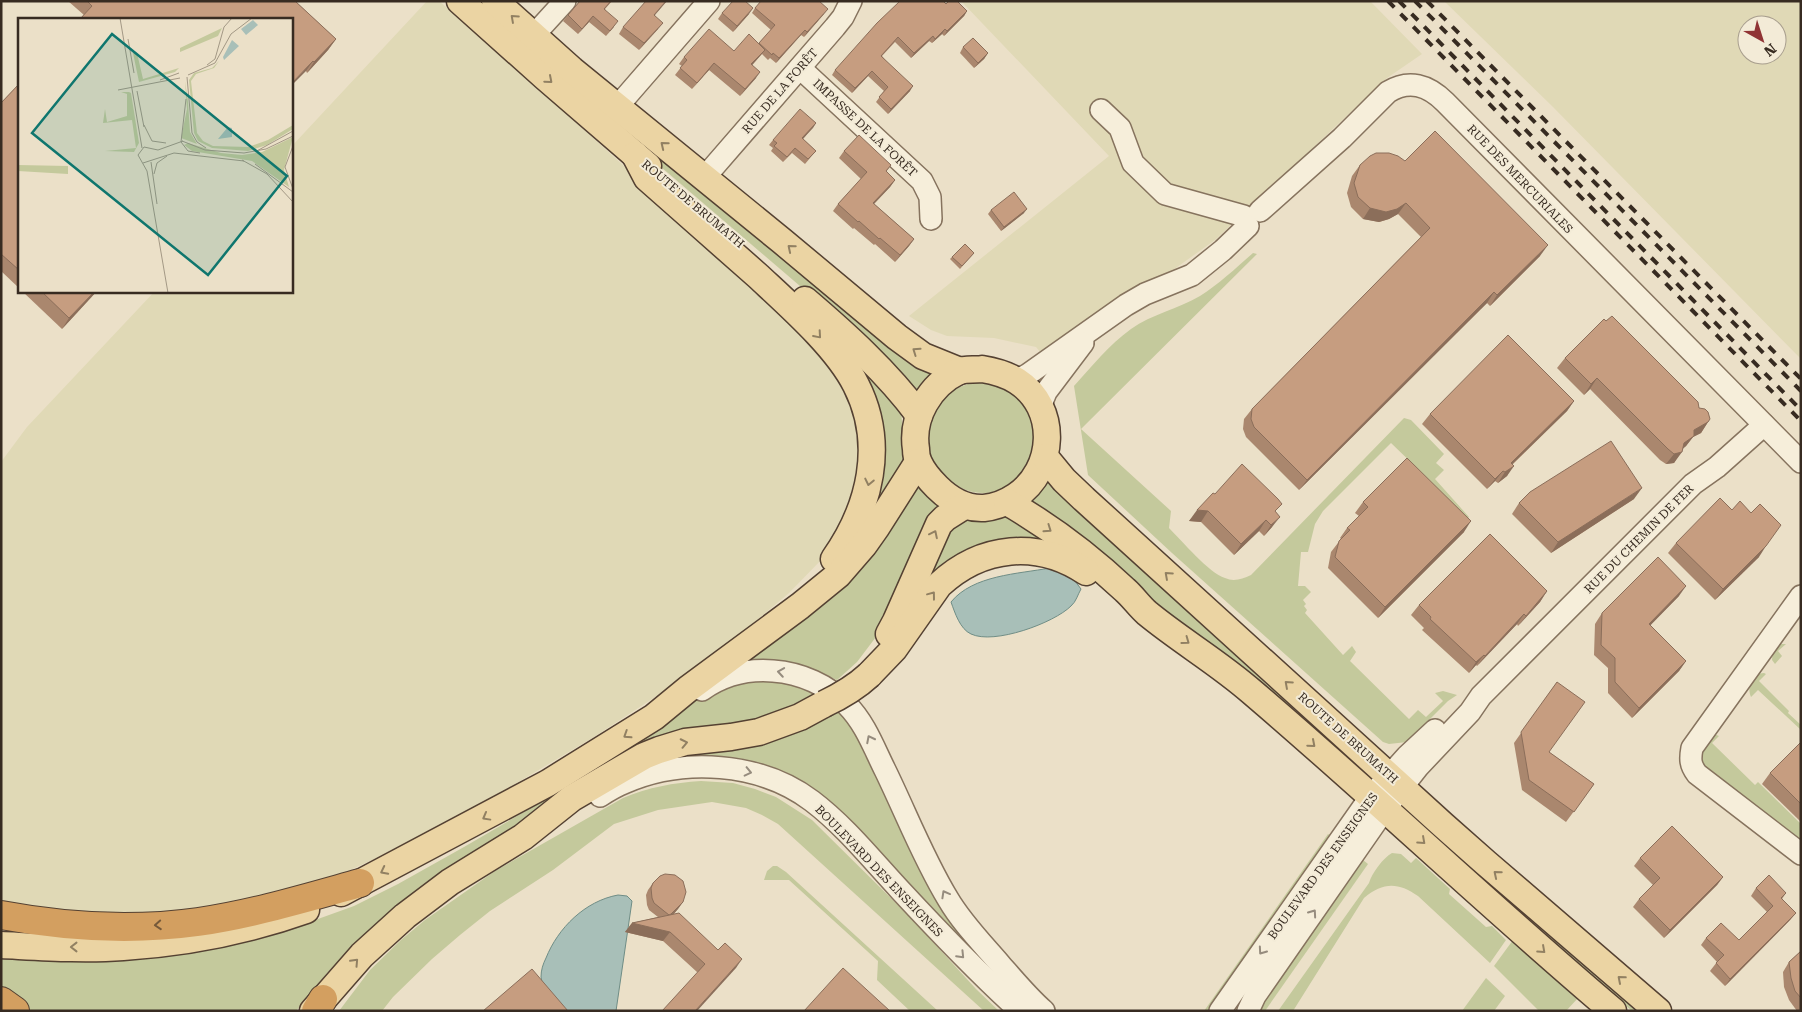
<svg xmlns="http://www.w3.org/2000/svg" width="1802" height="1012" viewBox="0 0 1802 1012" font-family="'Roboto Serif',serif">
  <rect width="100%" height="100%" fill="#ebe0c8"/>
  <g fill="#e0d9b6" fill-rule="evenodd">
    <polygon points="427,1 439,1 499,52 727,260 805,339 832,372 847,397 858,427 860,480 825,556 789,593 718,653 681,680 594,737 436,831 326,881 267,904 113,923 1,901 1,462 27,427 155,291 291,291 291,147"/>
    <polygon points="961,1 1370,1 1422,54 1387,78 1215,240 1173,270 1115,301 1041,353 1036,347 994,338 947,336 931,330 909,316 1109,156"/>
    <path d="M1444,1h357v358l-248,-252zM1747,25h30v30h-30z"/>
  </g>
  <g fill="#c4c99c">
    <polygon points="471,1 484,1 935,370 915,395 821,304 654,161"/>
    <path d="M1253,253l4,1 -176,175 90,82 -2,17c13,13 40,45 56,50 9,4 17,1 26,-3l153,-157 7,2 33,34 -8,9 8,7 -9,9 34,38 -5,5 -45,-47 2,-3 -30,-29 -68,68 -8,13 -7,28h-7l-3,34h7l6,6 -8,8 3,4 -2,2 3,4 -2,3 38,42 9,-9 4,6 -6,9 59,58 9,-9 8,7 17,-16 -8,-8 8,-2 14,4 -9,6 -41,41 -18,2 -6,-2 -211,-189 -84,-78 -14,-89c18,-20 35,-41 57,-57 21,-15 47,-20 69,-33 19,-12 36,-28 53,-43z"/>
    <polygon points="805,310 901,410 905,458 903,465 859,538 879,461"/>
    <path d="M986,380l36,17 17,40c-5,12 -11,33 -18,42 -3,4 -12,7 -17,9 -29,15 -67,-6 -75,-37 -5,-24 9,-55 31,-64 9,-4 17,-5 26,-7z"/>
    <polygon points="1049,478 1375,773 1370,778 1027,502"/>
    <path d="M912,479l30,25 -60,125 -25,33 -20,18c-30,-14 -56,-22 -90,-19z"/>
    <polygon points="1003,514 1064,550 999,547 909,619 951,521"/>
    <polygon points="1781,644 1786,644 1778,651 1782,656 1775,664 1772,660 1773,649"/>
    <path d="M1764,673l2,1 -7,7 30,30 -1,2 13,12v5l-43,-40 -7,7c-4,-10 0,-14 5,-23z"/>
    <polygon points="765,675 823,691 787,716 695,734 353,946 327,973 296,1011 31,1011 1,986 1,956 293,928 354,906 398,884 464,847 524,812 706,692"/>
    <path d="M844,706l20,29v19l10,18 12,13 118,200 -164,-174c-48,-45 -97,-58 -162,-54z"/>
    <polygon points="1714,734 1719,736 1712,743 1755,785 1758,782 1801,824 1801,843 1701,765 1699,757"/>
    <path d="M701,781l32,2 22,6 21,8 36,23 97,96 67,73 23,22h-15l-206,-187 -16,-9 -16,-7 -34,-6 -54,8 -44,14 -61,46 -63,41 -30,24 -28,24 -39,38 -11,14h-43l31,-41 31,-30 24,-20 70,-49 128,-73c26,-11 50,-15 78,-17z"/>
    <polygon points="1328,834 1333,837 1211,1011 1204,1011"/>
    <polygon points="1438,836 1531,920 1645,1011 1632,1011 1541,935 1436,839"/>
    <path d="M1392,853l9,1 10,9 5,-5 34,31 -1,5 37,33 6,-1 14,14 -16,23 -72,-67c-20,-14 -35,-14 -54,2l-71,113h-15l91,-128c3,-10 14,-25 23,-30z"/>
    <polygon points="1363,860 1368,864 1265,1011 1257,1011"/>
    <polygon points="773,866 777,866 786,872 938,1011 910,1011 877,980 878,961 789,880 764,880 767,871"/>
    <polygon points="1513,940 1579,997 1566,1011 1539,1011 1494,966"/>
    <polygon points="1486,978 1505,996 1494,1011 1462,1011"/>
  </g>
  <g fill="#a8bfb8" stroke="#6f8d86">
    <path d="M1050,568l22,9 9,12c-3,5 -5,13 -10,17 -17,17 -77,39 -100,28 -11,-5 -16,-21 -20,-32 22,-27 67,-28 99,-34z"/>
    <path d="M618,895l9,1 5,5 -16,110h-50c-9,-9 -24,-21 -25,-34 0,-7 2,-13 5,-19 12,-30 39,-57 72,-63z"/>
  </g>
  <g fill="none" stroke-linecap="round" stroke-linejoin="round">
    <defs>
      <g id="minor">
        <polyline points="533,36 565,1"/>
        <polyline points="800,68 922,181 930,197 931,219"/>
        <polyline points="617,107 709,1"/>
        <polyline points="1101,110 1120,128 1133,163 1165,194 1244,216"/>
        <polyline points="704,178 835,27 843,17 851,1"/>
        <path d="M1260,211l82,-73 46,-46c21,-13 40,-7 57,10l356,360"/>
        <polyline points="1017,380 1027,375 1126,305 1145,294 1192,275 1223,250 1248,226"/>
        <polyline points="1040,407 1046,392 1083,343"/>
        <path d="M1801,596l-109,152c-2,11 -2,17 5,26l104,80"/>
        <path d="M702,690c21,-15 46,-21 71,-19 28,2 55,14 74,34 18,18 27,43 38,65 21,43 38,88 63,129 14,24 34,44 52,65 14,16 28,33 44,47"/>
        <path d="M600,796c8,-5 16,-10 24,-13 59,-26 136,-21 188,18 33,25 60,59 88,89 39,42 78,83 120,121"/>
        <polyline points="1220,1011 1371,796 1407,756 1435,730"/>
        <polyline points="1248,1011 1255,996 1385,809 1418,767 1470,712 1481,696 1693,484 1717,467 1764,425"/>
      </g>
      <g id="major">
        <polyline points="460,1 545,77 648,166"/>
        <polyline points="495,1 572,70 782,241 897,337 923,356 960,371"/>
        <path d="M635,155l12,23c37,33 74,65 111,98 31,29 79,71 98,109 30,59 14,123 -22,174"/>
        <path d="M805,300c41,35 82,72 114,115"/>
        <path d="M982,369c12,2 24,5 35,12 42,27 38,89 -1,115 -9,6 -21,11 -32,12 -19,1 -34,-8 -47,-21 -7,-7 -14,-15 -18,-24 -2,-4 -3,-10 -3,-14 -5,-32 14,-64 43,-78 6,-2 16,-1 23,-2z"/>
        <polyline points="1045,457 1064,480 1084,499 1443,825 1486,863 1658,1011"/>
        <path d="M1007,502c42,24 83,55 118,88 8,7 14,16 22,23 34,28 72,50 105,79 122,104 238,215 361,319"/>
        <polyline points="889,634 896,621 939,524 945,518 964,506"/>
        <path d="M869,675l25,-26 45,-64c43,-40 99,-45 147,-13"/>
        <polyline points="341,893 548,783 654,717 688,689 800,606 838,575 864,545 876,528 918,462"/>
        <path d="M1,945c41,2 82,5 122,2 63,-4 124,-16 183,-37"/>
        <polyline points="313,1011 362,955 405,916 450,882 523,837 572,798 644,756 659,750 685,742 731,737 759,732 800,717 824,704"/>
      </g>
      <g id="highway">
        <path d="M1,915c64,12 132,16 197,7 55,-8 108,-24 162,-39"/>
        <polyline points="1,1001 15,1011"/>
        <polyline points="316,1011 323,999"/>
      </g>
    </defs>
    <use href="#minor" stroke="#86735e" stroke-width="24"/>
    <use href="#major" stroke="#544132" stroke-width="29"/>
    <use href="#highway" stroke="#544132" stroke-width="30"/>
    <use href="#minor" stroke="#f6eeda" stroke-width="21"/>
    <use href="#major" stroke="#ebd4a3" stroke-width="26"/>
    <use href="#highway" stroke="#d39f60" stroke-width="28"/>
    <g stroke="#372b21" stroke-width="4" stroke-dasharray="9 9" stroke-linecap="butt">
      <polyline points="1388,1 1801,421"/>
      <polyline points="1399,1 1801,410"/>
      <polyline points="1415,1 1801,391"/>
      <polyline points="1427,1 1801,379"/>
    </g>
    <defs>
      <path id="major-bridge" d="M824,704c17,-8 31,-16 45,-29"/>
    </defs>
    <use href="#major-bridge" stroke="#544132" stroke-width="29" stroke-linecap="butt"/>
    <use href="#major-bridge" stroke="#ebd4a3" stroke-width="26"/>
  </g>
  <g fill="#aa876e">
    <polygon points="68,1 295,1 336,39 328,50 307,73 306,71 84,15"/>
    <polygon points="580,1 612,1 605,9 614,27 606,36 589,22 578,34 563,21 568,15"/>
    <polygon points="946,4 967,11 964,16 944,36 942,34 932,43 929,41 911,58 895,42 882,56 910,91 888,114 876,102 884,91 868,76 852,93 832,75 835,70"/>
    <polygon points="755,8 824,14 804,37 801,35 776,63 770,58 768,60 762,54 752,65 756,78 740,96 709,70 692,89 675,75 682,66 679,64 684,57 734,51 758,44 771,30 752,13"/>
    <polygon points="722,13 749,14 733,32 718,19"/>
    <polygon points="655,15 658,29 639,50 619,34 623,27"/>
    <polygon points="963,47 988,53 984,59 974,68 960,53"/>
    <polygon points="19,84 19,288 1,271 1,103"/>
    <polygon points="816,123 803,139 816,151 805,164 792,153 783,162 771,151 773,148 769,145 773,140"/>
    <polygon points="844,151 891,165 886,172 895,180 890,187 874,204 914,239 909,246 895,262 875,244 874,245 854,228 853,229 833,211 838,204 861,179 839,158"/>
    <polygon points="1360,165 1540,256 1490,306 1487,303 1299,490 1246,437 1243,429 1244,419 1252,409 1421,237 1398,214 1389,219 1379,222 1363,219 1351,207 1347,193 1352,176"/>
    <polygon points="991,210 1024,213 1001,231 988,214"/>
    <polygon points="974,253 960,269 950,259 952,257"/>
    <polygon points="22,291 97,291 62,329"/>
    <polygon points="1565,358 1699,408 1708,422 1701,433 1693,437 1686,446 1682,449 1674,463 1666,464 1660,460 1590,389 1584,395 1557,368"/>
    <polygon points="1574,401 1567,411 1513,464 1507,476 1498,483 1495,481 1487,489 1422,424 1430,414"/>
    <polygon points="1215,494 1276,513 1272,527 1264,536 1259,531 1234,555 1201,522 1189,521"/>
    <polygon points="1634,499 1551,553 1512,514 1519,503"/>
    <polygon points="1363,502 1464,532 1378,618 1328,568 1331,552 1341,539 1340,538 1347,528 1359,516 1355,513"/>
    <polygon points="1676,543 1759,557 1715,600 1668,553"/>
    <polygon points="1547,591 1540,602 1518,626 1517,624 1477,666 1476,665 1469,673 1422,630 1424,628 1411,615 1419,605"/>
    <polygon points="1679,596 1650,625 1686,661 1679,671 1632,718 1608,693 1608,668 1594,655 1595,624 1602,613"/>
    <polygon points="1557,682 1549,752 1594,784 1566,822 1522,790 1514,743"/>
    <polygon points="1801,742 1801,822 1762,784 1770,773"/>
    <polygon points="1640,858 1723,877 1717,885 1664,938 1633,907 1639,899 1653,885 1634,866"/>
    <polygon points="653,883 683,902 674,914 736,968 697,972 663,941 625,932 632,923 658,917 649,910 647,905 646,895 648,890"/>
    <polygon points="1756,888 1786,893 1782,899 1796,913 1790,920 1725,986 1710,971 1717,962 1701,945 1706,938 1739,940 1767,912 1751,896"/>
    <polygon points="1801,951 1801,1011 1797,1011 1789,1000 1784,987 1783,972 1789,962"/>
  </g>
  <g fill="#8b6e5a">
    <polygon points="666,1 667,1 649,22 654,15"/>
    <polygon points="753,8 749,14 733,32 737,26"/>
    <polygon points="828,9 824,14 804,37 807,32"/>
    <polygon points="967,11 964,16 944,36 947,31"/>
    <polygon points="593,16 589,22 578,34 582,29"/>
    <polygon points="663,23 658,29 639,50 644,43"/>
    <polygon points="945,29 942,34 932,43 935,39"/>
    <polygon points="805,30 801,35 776,63 779,58"/>
    <polygon points="933,36 929,41 911,58 914,53"/>
    <polygon points="336,39 328,50 307,73 314,62"/>
    <polygon points="765,50 760,56 747,71 751,64"/>
    <polygon points="988,53 984,59 974,68 978,63"/>
    <polygon points="313,61 306,71 291,86 291,84"/>
    <polygon points="714,63 709,70 692,89 697,83"/>
    <polygon points="872,71 868,76 852,93 855,88"/>
    <polygon points="760,72 756,78 740,96 745,89"/>
    <polygon points="913,86 910,91 888,114 891,109"/>
    <polygon points="816,123 813,128 799,143 802,138"/>
    <polygon points="895,180 890,187 868,210 873,203"/>
    <polygon points="1406,203 1398,214 1389,219 1379,222 1363,219 1370,208"/>
    <polygon points="1027,209 1024,213 1001,231 1004,227"/>
    <polygon points="914,239 909,246 895,262 900,255"/>
    <polygon points="1548,245 1540,256 1490,306 1497,295"/>
    <polygon points="95,291 97,291 62,329 69,318"/>
    <polygon points="1494,292 1487,303 1299,490 1307,480"/>
    <polygon points="1597,378 1590,389 1584,395 1591,384"/>
    <polygon points="1574,401 1567,411 1503,473 1511,463"/>
    <polygon points="1708,422 1701,433 1693,437 1686,446 1678,453 1682,452 1674,463 1666,464 1674,454 1684,443 1694,430"/>
    <polygon points="1514,466 1507,476 1498,483 1505,472"/>
    <polygon points="1503,471 1495,481 1487,489 1495,479"/>
    <polygon points="1642,488 1634,499 1551,553 1558,542"/>
    <polygon points="1197,510 1208,511 1201,522 1189,521"/>
    <polygon points="1280,517 1272,527 1264,536 1271,525"/>
    <polygon points="1266,520 1259,531 1234,555 1241,544"/>
    <polygon points="1471,521 1464,532 1378,618 1385,607"/>
    <polygon points="1766,546 1759,557 1715,600 1723,589"/>
    <polygon points="1686,586 1679,596 1642,634 1649,624"/>
    <polygon points="1547,591 1540,602 1518,626 1526,616"/>
    <polygon points="1524,614 1517,624 1477,666 1485,656"/>
    <polygon points="1484,655 1476,665 1469,673 1476,662"/>
    <polygon points="1686,661 1679,671 1632,718 1639,708"/>
    <polygon points="1723,877 1717,885 1664,938 1670,930"/>
    <polygon points="683,902 678,909 665,923 670,916"/>
    <polygon points="1796,913 1790,920 1725,986 1730,979"/>
    <polygon points="632,923 670,932 663,941 625,932"/>
    <polygon points="742,959 736,968 697,1011 695,1011"/>
  </g>
  <g fill="#c69d80" stroke="#8b6e5a">
    <polygon points="87,1 295,1 336,39 314,62 313,61 291,84 291,19 80,19 92,6"/>
    <polygon points="580,1 611,1 604,9 618,21 610,31 593,16 582,29 568,15"/>
    <polygon points="646,1 666,1 654,15 663,23 644,43 623,27"/>
    <polygon points="733,1 745,1 753,8 737,26 722,13"/>
    <polygon points="761,1 819,1 828,9 807,32 805,30 779,58 773,53 772,55 759,43 775,25 755,8"/>
    <polygon points="900,1 943,1 946,4 949,1 957,1 967,11 947,31 945,29 935,39 933,36 914,53 898,37 881,56 913,86 891,109 879,97 888,87 872,71 855,88 835,70 877,23"/>
    <polygon points="709,29 734,51 749,34 765,50 751,64 760,72 745,89 714,63 697,83 680,68 687,60 684,57"/>
    <polygon points="973,38 988,53 978,63 963,47"/>
    <polygon points="19,84 19,270 1,254 1,103"/>
    <polygon points="800,109 816,123 802,138 816,151 808,159 795,148 787,157 774,146 777,143 773,140"/>
    <polygon points="1435,131 1548,245 1497,295 1494,292 1307,480 1254,427 1251,419 1252,409 1430,228 1406,203 1397,209 1386,212 1370,208 1358,197 1354,183 1360,165 1370,156 1376,153 1389,153 1398,156 1405,161"/>
    <polygon points="859,135 891,165 886,171 895,180 873,203 914,239 900,255 880,238 879,239 859,221 858,222 838,204 867,172 844,151"/>
    <polygon points="1014,192 1027,209 1004,227 991,210"/>
    <polygon points="965,244 974,253 962,266 952,257"/>
    <polygon points="41,291 95,291 69,318"/>
    <polygon points="1612,316 1698,402 1699,408 1705,409 1708,412 1710,419 1708,422 1694,430 1694,436 1684,443 1682,452 1674,454 1668,449 1597,378 1591,384 1565,358 1604,319 1606,321"/>
    <polygon points="1508,335 1574,401 1511,463 1514,466 1505,472 1503,471 1495,479 1430,414"/>
    <polygon points="1611,441 1642,488 1558,542 1519,503 1530,492"/>
    <polygon points="1407,458 1471,521 1385,607 1335,557 1339,541 1350,530 1347,528 1368,507 1363,502"/>
    <polygon points="1242,464 1278,499 1282,504 1275,511 1280,517 1271,525 1266,520 1241,544 1208,511 1197,510 1213,493 1215,494"/>
    <polygon points="1720,498 1732,510 1740,501 1751,513 1760,504 1781,525 1766,546 1723,589 1676,543"/>
    <polygon points="1490,534 1547,591 1526,616 1524,614 1485,656 1484,655 1476,662 1430,619 1431,617 1419,605"/>
    <polygon points="1658,557 1686,586 1649,624 1686,661 1639,708 1615,682 1615,658 1601,645 1602,613"/>
    <polygon points="1557,682 1585,702 1549,752 1594,784 1574,812 1529,780 1521,732"/>
    <polygon points="1801,742 1801,804 1770,773"/>
    <polygon points="1672,826 1723,877 1670,930 1639,899 1660,878 1640,858"/>
    <polygon points="665,874 675,875 683,881 686,892 683,902 671,914 669,915 654,903 652,898 651,888 653,883 660,876"/>
    <polygon points="1769,875 1786,893 1781,898 1796,913 1730,979 1716,963 1724,955 1706,938 1721,923 1739,940 1773,906 1756,888"/>
    <polygon points="679,913 718,950 725,943 742,959 695,1011 662,1011 705,964 670,932 632,923"/>
    <polygon points="1801,951 1801,998 1795,991 1791,978 1789,962"/>
    <polygon points="843,968 890,1011 804,1011"/>
    <polygon points="532,969 568,1011 483,1011"/>
  </g>
  <defs><path id="oneway-chevron" d="M-2-3.5L2.5 0L-2 3.5" fill="none" stroke-width="1.6" stroke-linecap="round" stroke-linejoin="round" transform="scale(1.25)"/></defs>
  <g stroke="#918062">
    <use href="#oneway-chevron" transform="translate(514 18) rotate(-138)"/>
    <use href="#oneway-chevron" transform="translate(549 80) rotate(41)"/>
    <use href="#oneway-chevron" transform="translate(664 145) rotate(-141)"/>
    <use href="#oneway-chevron" transform="translate(791 248) rotate(-140)"/>
    <use href="#oneway-chevron" transform="translate(818 335) rotate(49)"/>
    <use href="#oneway-chevron" transform="translate(916 351) rotate(-145)"/>
    <use href="#oneway-chevron" transform="translate(869 482) rotate(102)"/>
    <use href="#oneway-chevron" transform="translate(1048 529) rotate(35)"/>
    <use href="#oneway-chevron" transform="translate(934 534) rotate(-64)"/>
    <use href="#oneway-chevron" transform="translate(1168 575) rotate(-138)"/>
    <use href="#oneway-chevron" transform="translate(932 595) rotate(-53)"/>
    <use href="#oneway-chevron" transform="translate(1186 641) rotate(36)"/>
    <use href="#oneway-chevron" transform="translate(1288 684) rotate(-138)"/>
    <use href="#oneway-chevron" transform="translate(627 735) rotate(147)"/>
    <use href="#oneway-chevron" transform="translate(684 743) rotate(-12)"/>
    <use href="#oneway-chevron" transform="translate(1312 744) rotate(41)"/>
    <use href="#oneway-chevron" transform="translate(486 817) rotate(151)"/>
    <use href="#oneway-chevron" transform="translate(1422 841) rotate(42)"/>
    <use href="#oneway-chevron" transform="translate(384 871) rotate(153)"/>
    <use href="#oneway-chevron" transform="translate(1497 874) rotate(-140)"/>
    <use href="#oneway-chevron" transform="translate(74 947) rotate(180)"/>
    <use href="#oneway-chevron" transform="translate(1542 950) rotate(42)"/>
    <use href="#oneway-chevron" transform="translate(355 962) rotate(-47)"/>
    <use href="#oneway-chevron" transform="translate(1621 979) rotate(-139)"/>
  </g>
  <g stroke="#968c7e">
    <use href="#oneway-chevron" transform="translate(781 672) rotate(-171)"/>
    <use href="#oneway-chevron" transform="translate(870 739) rotate(-117)"/>
    <use href="#oneway-chevron" transform="translate(748 772) rotate(13)"/>
    <use href="#oneway-chevron" transform="translate(945 894) rotate(-119)"/>
    <use href="#oneway-chevron" transform="translate(1313 913) rotate(-55)"/>
    <use href="#oneway-chevron" transform="translate(1262 951) rotate(125)"/>
    <use href="#oneway-chevron" transform="translate(961 955) rotate(46)"/>
  </g>
  <use stroke="#75593a" href="#oneway-chevron" transform="translate(158 925) rotate(176)"/>
  <g text-anchor="middle" dominant-baseline="central" stroke-width="4" stroke-linejoin="round" paint-order="stroke">
    <g font-size="12" fill="#372b21" stroke="#f3ebd7">
      <text transform="translate(780 91) rotate(-49)">RUE DE LA FORÊT</text>
      <text transform="translate(865 128) rotate(43)">IMPASSE DE LA FORÊT</text>
      <text transform="translate(1520 179) rotate(46)">RUE DES MERCURIALES</text>
      <text transform="translate(693 204) rotate(40)">ROUTE DE BRUMATH</text>
      <text transform="translate(1639 539) rotate(-45)">RUE DU CHEMIN DE FER</text>
      <text transform="translate(1348 738) rotate(42)">ROUTE DE BRUMATH</text>
      <text transform="translate(1323 866) rotate(-54)">BOULEVARD DES ENSEIGNES</text>
      <text transform="translate(879 871) rotate(46)">BOULEVARD DES ENSEIGNES</text>
    </g>
  </g>
  <g transform="translate(18 18)">
    <rect width="275" height="275" fill="#ebe0c8"/>
    <path d="M204,10l-4,8 -38,16v-4zM115,35h4l6,26 36,-11 -4,4 -36,10zM201,43l-5,7 -18,6 -5,7 6,52 6,8 10,5 35,1 20,-7 25,-15v4l-26,16 -19,6 -36,-3 -14,-7 -4,-8 -5,-53 5,-7 18,-5zM167,63l3,21 2,30 7,12 -16,-6 6,-29zM103,74h8l2,1 8,50 -5,9 -29,-1 31,-3 -4,-28 -29,3 2,-14 2,13 20,-6v-22zM275,119l-9,33 5,17 -37,-26 -60,-10 -8,-6 4,-2 33,10 21,2 20,-3zM0,147l50,1v8l-50,-3z" fill="#c4c99c"/>
    <path d="M235,2l5,5 -12,10 -5,-6zM214,22l7,6 -15,14 -1,-3zM210,109l4,1v9l-14,2z" fill="#a8bfb8"/>
    <path fill="none" stroke="#a39885" stroke-width="1" d="M102,0l22,130M110,21l6,34M189,47l8,-6 9,-32 8,-9M170,57l27,-12 16,-29 21,-16M169,59l5,56 5,9 9,6M142,62l19,-7M100,72l62,-12M119,73l7,36M168,81l-5,43 7,9 12,2M126,107l8,16 14,2M164,123l23,9 39,3 22,-4 27,-13M275,128l-8,21 8,22M237,134l38,-21M224,142l25,14 26,28M133,144l6,42M125,145l31,-10 70,8M237,146l38,28M136,156l3,-11 10,-7M150,275l-21,-122 -9,-16 6,-8 14,3 25,-9"/>
    <path fill="#0f766e" fill-opacity="0.15" stroke="#0f766e" stroke-width="2.5" d="M94,16l175,142 -79,99 -176,-142z"/>
    <rect width="275" height="275" fill="none" stroke="#372b21" stroke-width="2.5"/>
  </g>
  <rect width="1802" height="1012" fill="none" stroke="#372b21" stroke-width="5"/>
  <g transform="translate(1762 40) rotate(141)"><circle r="24" fill="#f3ebd7" stroke="#a89e8e"/>
  <path d="M0-4L9 19L0 12L-9 19Z" fill="#903334"/>
  <text y="-8" font-size="14" font-weight="bold" text-anchor="middle" fill="#372b21">N</text>
  </g>
</svg>
